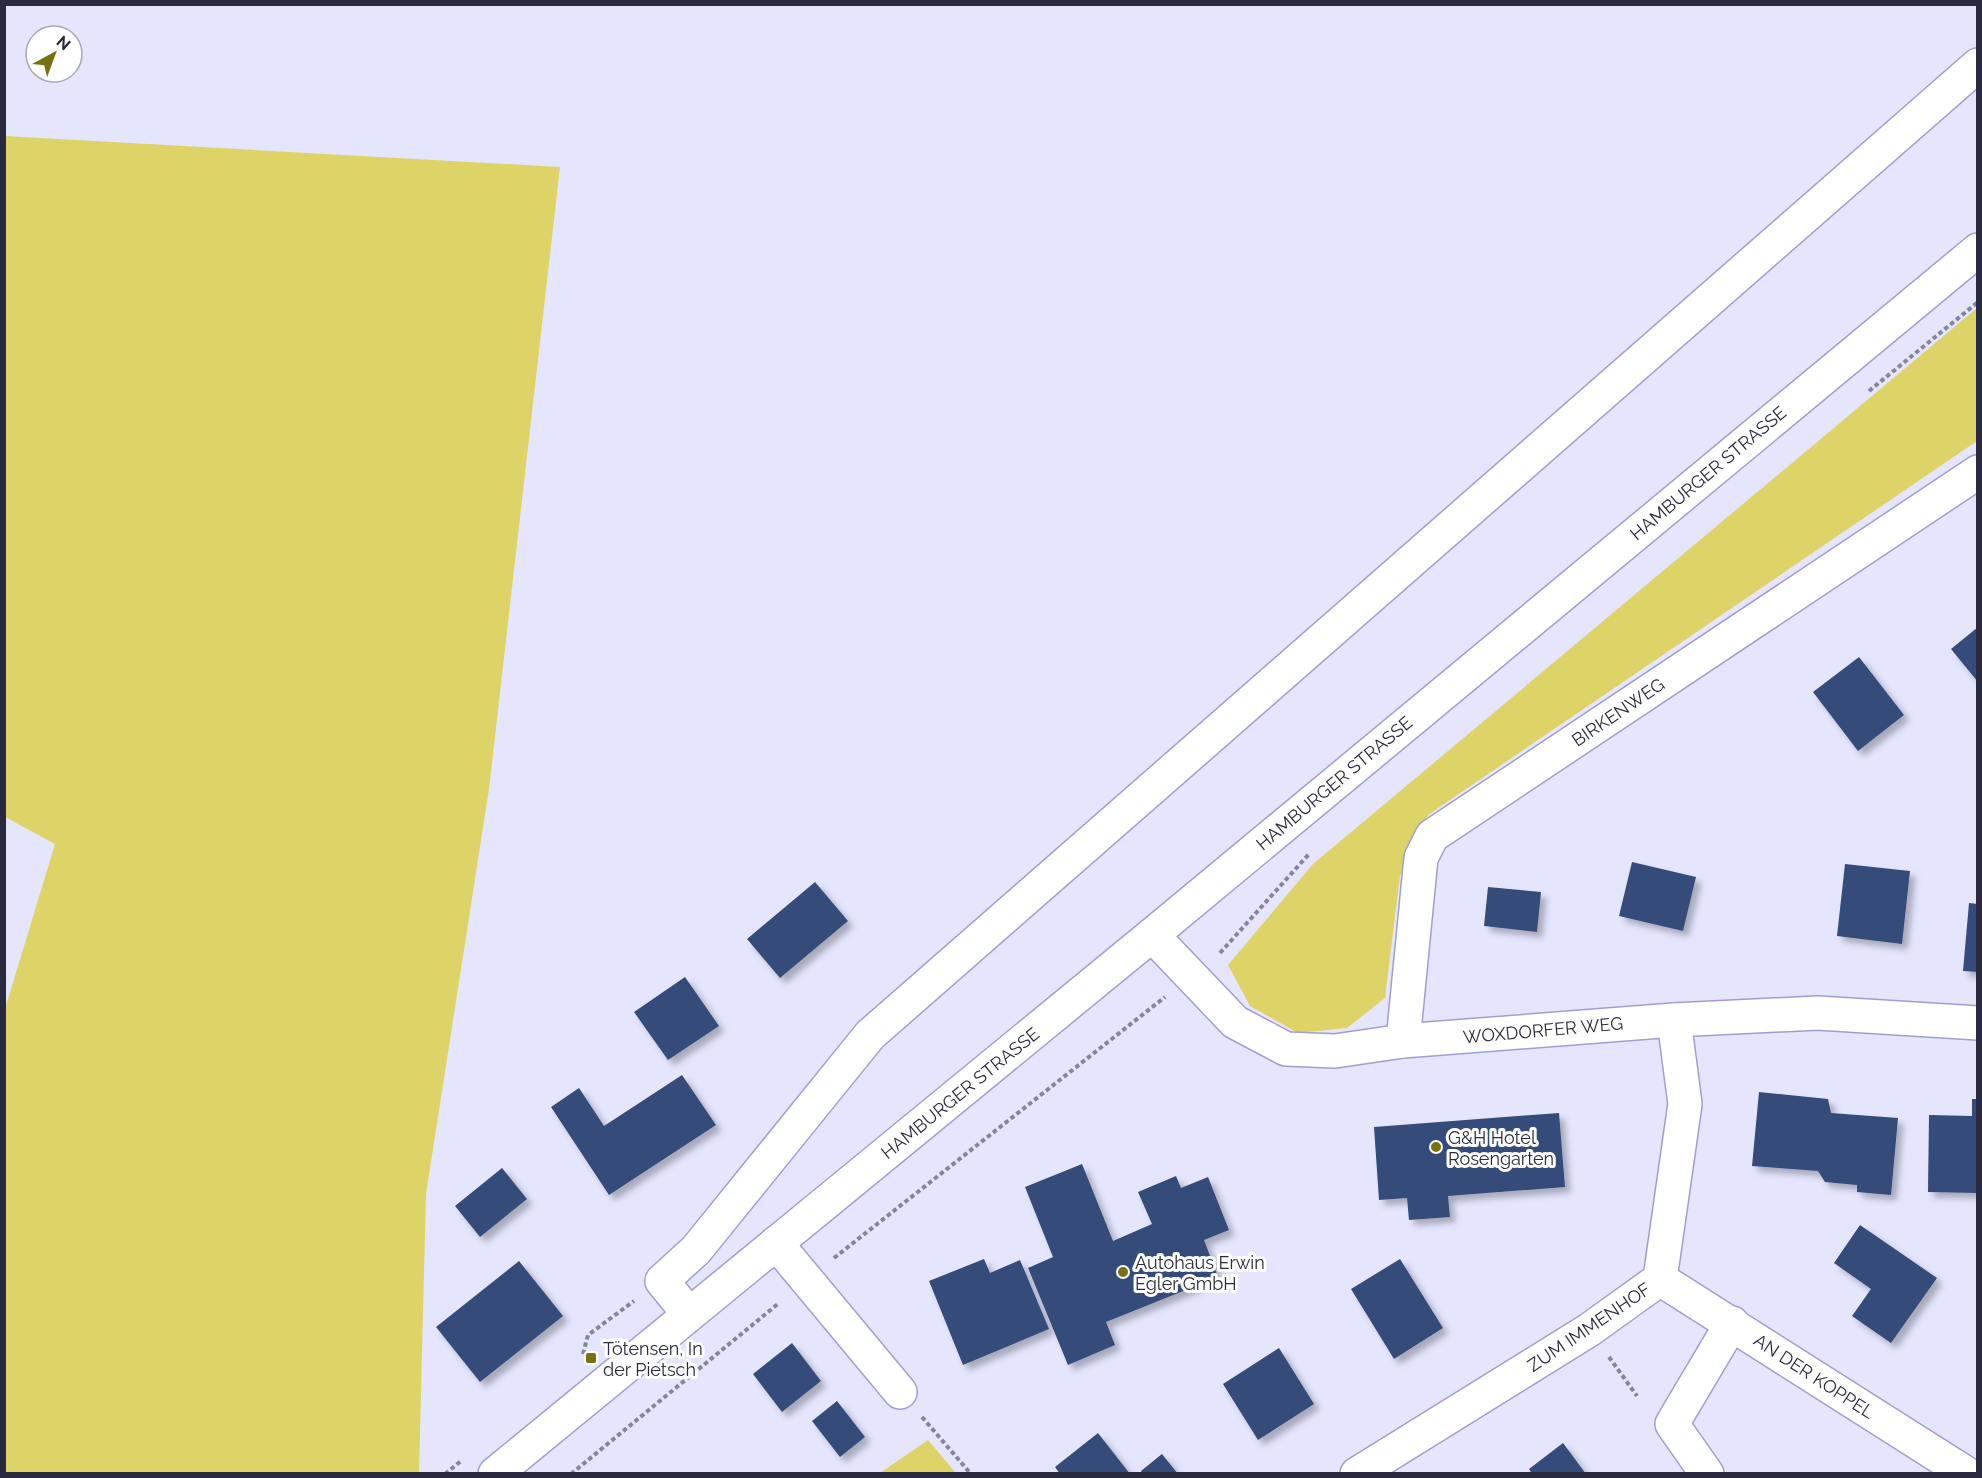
<svg xmlns="http://www.w3.org/2000/svg" width="1982" height="1478" viewBox="0 0 1982 1478" font-family="Raleway,sans-serif">
  <defs>
    <filter id="shadow"><feDropShadow dx="5.5" dy="5.5" stdDeviation="3" flood-color="#0004"/></filter>
  </defs>
  <rect width="100%" height="100%" fill="#e5e6fe"/>
  <g fill="#ded367">
    <polygon points="5,136 560,167 489,789 426,1194 419,1473 5,1473 5,1009 55,844 5,817"/>
    <polygon points="1977,308 1977,441 1428,815 1400,876 1385,998 1347,1028 1298,1033 1250,1006 1228,965 1313,864"/>
    <polygon points="928,1440 956,1473 880,1473"/>
  </g>
  <g fill="#354b79" filter="url(#shadow)">
    <polygon points="1978,627 1978,682 1951,649"/>
    <polygon points="1859,657 1904,715 1858,751 1813,692"/>
    <polygon points="1632,862 1696,877 1683,931 1619,916"/>
    <polygon points="1845,864 1910,871 1902,944 1837,936"/>
    <polygon points="815,882 848,921 780,978 747,939"/>
    <polygon points="1488,887 1541,892 1537,932 1484,926"/>
    <polygon points="1969,903 1978,904 1978,972 1963,971"/>
    <polygon points="685,977 719,1026 668,1060 634,1012"/>
    <polygon points="682,1075 716,1125 609,1195 551,1107 579,1088 604,1126"/>
    <polygon points="1759,1092 1828,1099 1831,1113 1898,1118 1891,1195 1857,1192 1857,1185 1825,1182 1818,1171 1752,1166"/>
    <polygon points="1972,1099 1978,1099 1978,1193 1928,1192 1929,1115 1972,1116"/>
    <polygon points="1559,1113 1565,1187 1448,1196 1450,1217 1409,1220 1407,1198 1379,1200 1374,1127"/>
    <polygon points="1082,1164 1113,1241 1152,1224 1138,1192 1176,1176 1181,1188 1208,1177 1229,1230 1204,1240 1218,1277 1106,1322 1115,1345 1068,1365 1028,1268 1053,1257 1025,1187"/>
    <polygon points="502,1168 527,1199 480,1237 455,1206"/>
    <polygon points="1860,1225 1937,1278 1891,1343 1852,1316 1871,1289 1834,1263"/>
    <polygon points="984,1259 990,1273 1020,1260 1049,1329 963,1365 929,1281"/>
    <polygon points="1400,1259 1443,1328 1394,1359 1351,1289"/>
    <polygon points="519,1261 563,1316 480,1382 436,1327"/>
    <polygon points="792,1343 821,1381 782,1412 753,1374"/>
    <polygon points="1279,1348 1314,1404 1258,1440 1223,1384"/>
    <polygon points="837,1401 865,1437 840,1457 812,1421"/>
    <polygon points="1098,1433 1130,1474 1060,1474 1055,1467"/>
    <polygon points="1563,1443 1586,1474 1532,1474 1529,1469"/>
    <polygon points="1162,1454 1178,1474 1142,1474 1141,1471"/>
  </g>
  <g fill="none" stroke-linecap="round" stroke-linejoin="round">
    <defs>
      <g id="minor">
        <polyline points="1152,935 1235,1022 1286,1049 1335,1051 1403,1041 1674,1020 1818,1013 1978,1023"/>
        <polyline points="1403,1041 1421,858 1432,836 1978,472"/>
        <polyline points="776,1243 900,1392"/>
        <polyline points="1660,1279 1967,1474"/>
        <polyline points="689,1314 662,1281 696,1250 870,1035 1978,65"/>
        <polyline points="1357,1474 1589,1330 1660,1279 1685,1104 1674,1020"/>
        <polyline points="1707,1474 1672,1424 1732,1323"/>
      </g>
      <polyline id="major" points="495,1474 1152,935 1978,250"/>
    </defs>
    <use href="#minor" stroke="#9d9ed6" stroke-width="36"/>
    <use href="#major" stroke="#9d9ed6" stroke-width="36"/>
    <g stroke="#85859c" stroke-width="4" stroke-dasharray="4.5 3" stroke-linecap="butt">
      <polyline points="1869,391 1978,302"/>
      <polyline points="1220,953 1309,854"/>
      <polyline points="834,1258 1165,997"/>
      <polyline points="583,1354 588,1335 634,1301"/>
      <polyline points="1609,1357 1637,1396"/>
      <polyline points="922,1417 971,1474"/>
      <polyline points="445,1474 461,1461"/>
      <polyline points="571,1474 779,1303"/>
    </g>
    <use href="#minor" stroke="#fff" stroke-width="33"/>
    <use href="#major" stroke="#fff" stroke-width="33"/>
  </g>
  <g fill="#797111" stroke="#fff" stroke-width="2">
    <circle cx="1436" cy="1147" r="6"/>
    <circle cx="1123" cy="1272" r="6"/>
    <rect x="585" y="1352" width="12" height="12" rx="3"/>
  </g>
  <g text-anchor="middle" dominant-baseline="central" stroke-width="6" stroke-linejoin="round" paint-order="stroke">
    <g font-size="18" fill="#29293f" stroke="#fff">
      <text transform="translate(1708 473) rotate(-40)">HAMBURGER STRASSE</text>
      <text transform="translate(1618 712) rotate(-34)">BIRKENWEG</text>
      <text transform="translate(1334 783) rotate(-40)">HAMBURGER STRASSE</text>
      <text transform="translate(1543 1030) rotate(-5)">WOXDORFER WEG</text>
      <text transform="translate(960 1093) rotate(-39)">HAMBURGER STRASSE</text>
      <text transform="translate(1589 1327) rotate(-34)">ZUM IMMENHOF</text>
      <text transform="translate(1814 1376) rotate(33)">AN DER KOPPEL</text>
    </g>
    <g font-size="18" fill="#29293f" stroke="#fff" text-anchor="start">
      <text x="1448" y="1137">G&amp;H Hotel<tspan x="1448" dy="21">Rosengarten</tspan></text>
      <text x="1135" y="1262">Autohaus Erwin<tspan x="1135" dy="21">Egler GmbH</tspan></text>
      <text x="603" y="1348">Tötensen, In<tspan x="603" dy="21">der Pietsch</tspan></text>
    </g>
  </g>
  <rect width="1982" height="1478" fill="none" stroke="#29293f" stroke-width="12"/>
  <g transform="translate(54 54) rotate(41)"><circle r="28" fill="#ffffff" stroke="#a9a9b2" stroke-width="1.5"/>
  <path d="M0-4.5L10 22L0 15L-10 22Z" fill="#797111"/>
  <text y="-9" font-size="16" font-weight="bold" text-anchor="middle" fill="#29293f">N</text>
  </g>
</svg>
